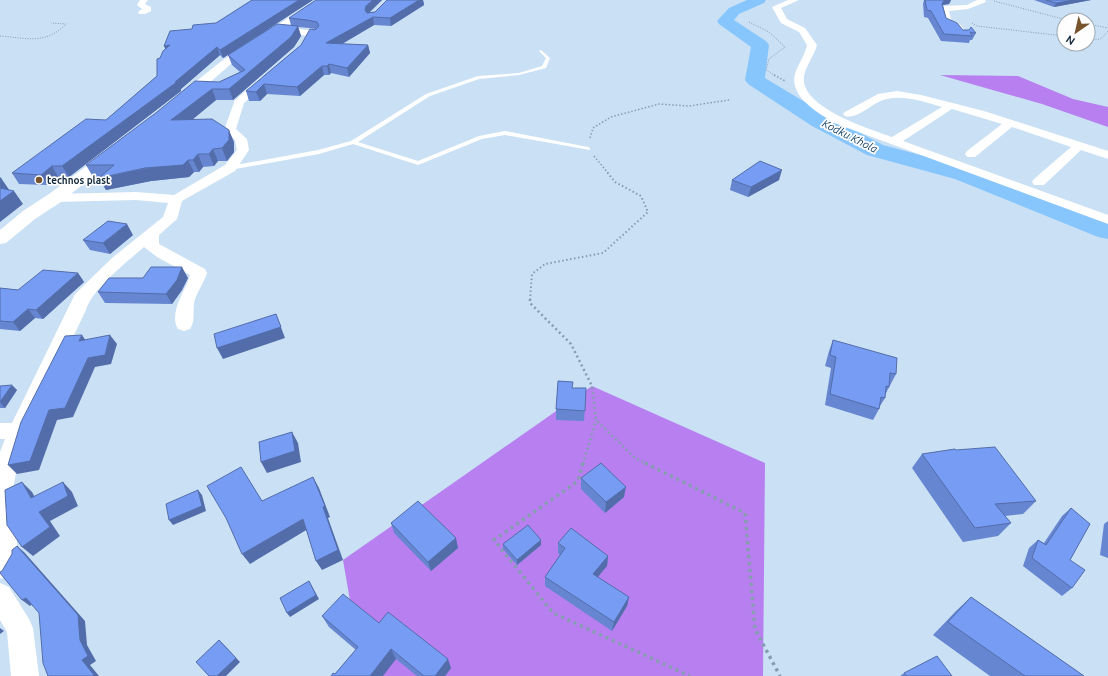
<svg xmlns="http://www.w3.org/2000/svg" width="1108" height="676" viewBox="0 0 1108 676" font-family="Ubuntu,sans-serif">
  <rect width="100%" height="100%" fill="#cae0f4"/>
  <g fill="#b77ff0">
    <polygon points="940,75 1018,76 1073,99 1108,107 1108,127 1042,104"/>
    <polygon points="592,386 765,463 763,676 363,676 343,560"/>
  </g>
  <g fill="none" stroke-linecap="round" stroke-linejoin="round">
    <polygon fill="#87c6fc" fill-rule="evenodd" points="747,0 766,0 764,3 739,14 734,20 766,41 769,45 765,78 828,116 883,145 973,169 1108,221 1108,239 1098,237 955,179 867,155 812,126 748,84 745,80 751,47 719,24 717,21 729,8"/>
    <g stroke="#869db0" stroke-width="1" stroke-dasharray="1 1.5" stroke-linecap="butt">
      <polyline points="994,1 1067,20"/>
      <polyline points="749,22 769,32 785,47 769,59 766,70 776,76"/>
      <polyline points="972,23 977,26 1064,36"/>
      <polyline points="1088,24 1108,28"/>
      <path d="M0,36c26,2 46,9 66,-12l-15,-1"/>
      <polyline points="1088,40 1101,39 1108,31"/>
    </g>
    <g stroke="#869db0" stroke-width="1.5" stroke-dasharray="1.5 2" stroke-linecap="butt">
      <polyline points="774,75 785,81"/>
      <polyline points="590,138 593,128 611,117 659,104 689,106 729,100"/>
      <polyline points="594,156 608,173"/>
    </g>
    <polyline stroke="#869db0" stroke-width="2" stroke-dasharray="1.5 2.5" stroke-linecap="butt" points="530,300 532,274 545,264 603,253 648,212 641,196 615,182 607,172"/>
    <g stroke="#869db0" stroke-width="2.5" stroke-dasharray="2 3" stroke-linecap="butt">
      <polyline points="530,299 530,303 571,344 592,386 596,420 635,458 647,464"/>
      <polyline points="583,464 596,420"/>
    </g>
    <g stroke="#869db0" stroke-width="3.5" stroke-dasharray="3 4" stroke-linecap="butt">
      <polyline points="583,463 578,481 494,540 553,613 690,676"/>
      <polyline points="645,463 745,513 755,629 780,676"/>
    </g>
    <polygon fill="#fff" fill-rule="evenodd" points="541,50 550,58 546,68 519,75 479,79 430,96 358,142 418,161 479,136 505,131 588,147 590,148 590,150 505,135 482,139 418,165 353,144 319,154 230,170 227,168 230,166 318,150 351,141 426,94 478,76 519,73 542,66 546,58 539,51"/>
    <g fill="#fff" fill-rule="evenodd">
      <polygon points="140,0 148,0 145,4 151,7 151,11 145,14 139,14 138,12 142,9 137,5"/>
      <path d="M788,0h11l-18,8 6,11 18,9 12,17c-3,12 -15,25 -13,37 4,28 66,47 88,55l50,-30c-18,-5 -37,-12 -55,-8 -14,2 -28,21 -42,17l-2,-2 2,-2 33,-18 19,-3 24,4 63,16 124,40v8l-27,-9 -37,35h-10l-2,-3 2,-3 37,-32 -59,-20 -37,30h-8l-2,-3 2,-3 35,-27 -50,-15 -49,32 205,74v9l-274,-101c-15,-10 -45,-26 -39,-49 3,-10 10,-19 12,-29l-8,-13 -18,-9 -9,-16z"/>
      <polygon points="977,0 985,0 986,2 968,9 949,11 952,22 961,25 967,33 966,35 960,35 955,29 945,25 941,11 943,6 967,5"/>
      <polygon points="275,26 316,31 320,34 316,37 272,31 271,29 272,27"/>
      <path d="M265,76l5,3 -26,24 -8,26 11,10 2,11 -14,21 -53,30 -5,18 -18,16v9l46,25 2,4c-3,10 -11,20 -13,30 -1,9 1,19 -4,26l-6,2 -6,-2c-10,-16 8,-39 12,-54l-33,-18 -13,-10c-17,15 -52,42 -58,63l-58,121 -10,32 -5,25 5,71 -9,17 -9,3v-127l5,-13h-5v-16h12l63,-129 37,-36 51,-41 5,-14 -32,-3 -81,2 -5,-1 -2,-3 2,-3 5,-1 81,-2 38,3 51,-30 12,-15 -2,-10 -11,-10 11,-30 26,-23z"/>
      <polygon points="0,583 9,587 29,619 33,628 39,676 11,676 7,632 0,620"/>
    </g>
    <g fill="#fff" fill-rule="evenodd">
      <polygon points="316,0 327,0 231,64 186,103 176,103 174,100 176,97 223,60"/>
      <polygon points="113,148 118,150 121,153 118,156 61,202 35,219 6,243 0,244 0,230 23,211 49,194 108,150"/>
    </g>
  </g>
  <g fill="#6686d1">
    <polygon points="252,0 313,0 268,29 291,25 289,18 316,0 382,0 369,12 375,12 387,0 423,0 424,5 391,26 374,25 342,44 368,45 370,53 349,77 331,73 329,75 324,75 300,96 267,94 260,101 249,101 246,91 301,45 315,29 309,28 298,27 301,36 294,47 233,100 216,100 192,120 234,142 234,152 227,161 218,161 214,166 203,167 199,172 194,172 189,177 151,181 106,190 99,177 93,177 86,165 219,82 240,72 232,65 228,55 223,58 220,55 181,89 181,91 69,177 58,177 47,185 19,184 12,173 106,120 157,76 160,58 166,49 164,46 192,29 216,23"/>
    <polygon points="924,0 951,0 949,4 943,5 946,18 963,30 976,33 972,40 970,40 969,43 941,41 928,18 924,17 923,4"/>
    <polygon points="1034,0 1091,0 1054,7"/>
    <polygon points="732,180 779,180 748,197 730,190"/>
    <polygon points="133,235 110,254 90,250 83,240"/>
    <polygon points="78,273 84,282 43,319 35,318 20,331 0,329 0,288 18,290"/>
    <polygon points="188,278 182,290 172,304 105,303 98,292"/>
    <polygon points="833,340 896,374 885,395 885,398 880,406 879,409 873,420 825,405 831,368 825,366 829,351"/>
    <polygon points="0,386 17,390 5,408 0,408"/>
    <polygon points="572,388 586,388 584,421 556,420 556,409"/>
    <polygon points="956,450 1036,501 1023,514 1005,516 1011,523 998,536 963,542 912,468 922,454"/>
    <polygon points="581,478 624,497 605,513 581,489"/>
    <polygon points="1071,508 1070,560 1072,588 1062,596 1023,566 1029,548 1038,540 1044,543 1062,516"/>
    <polygon points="1108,521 1108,558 1100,555 1104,524"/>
    <polygon points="391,523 458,548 431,571 394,533"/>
    <polygon points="558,543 608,556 607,566 597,577 629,597 627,606 612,631 545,586 545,577 560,555 558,553"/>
    <polygon points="503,544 541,545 517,565 503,549"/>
    <polygon points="971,597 1084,676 990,676 933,635 956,611"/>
    <polygon points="322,616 379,623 451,668 445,676 417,676 396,659 335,674 356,650 329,627"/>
    <polygon points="904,673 952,676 900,676"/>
  </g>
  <g fill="#536daa">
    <polygon points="299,0 313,0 223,58 220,50"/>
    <polygon points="373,0 382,0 368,14 365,10 366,6"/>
    <polygon points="419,0 423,0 424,5 391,26 390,18"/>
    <polygon points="944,0 951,0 949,4 942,5"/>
    <polygon points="1075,0 1091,0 1054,7 1056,3"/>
    <polygon points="373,17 374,25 328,52 326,43"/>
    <polygon points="298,26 301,36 294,47 233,100 229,89"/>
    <polygon points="170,45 168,55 164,46"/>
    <polygon points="368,45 370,53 349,77 347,68"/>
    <polygon points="217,47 220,55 181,89 181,91 69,177 62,166 175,82"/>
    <polygon points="329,64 331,73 329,75 327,66"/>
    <polygon points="322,66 324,75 300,96 297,87"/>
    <polygon points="264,84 267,94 260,101 256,92"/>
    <polygon points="212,89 216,100 177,132 171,120"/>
    <polygon points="229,130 234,142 234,152 227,161 222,148"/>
    <polygon points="213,149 218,161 214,166 209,154"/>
    <polygon points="198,154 203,167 199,172 193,160"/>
    <polygon points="188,160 194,172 189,177 151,181 106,190 99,178"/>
    <polygon points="52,166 58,177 47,185 41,175"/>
    <polygon points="782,170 779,180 748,197 751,187"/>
    <polygon points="1,178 10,191 14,191 23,204 0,222 0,189"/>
    <polygon points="127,224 133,235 110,254 103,243"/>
    <polygon points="182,267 188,278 182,290 172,304 166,294"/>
    <polygon points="78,273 84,282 43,319 36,310"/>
    <polygon points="28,309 35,318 20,331 13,322"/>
    <polygon points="276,314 285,338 223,359 217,348"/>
    <polygon points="82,335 88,344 79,341"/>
    <polygon points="110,335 117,344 111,364 95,367 73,417 57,420 39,470 17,474 8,465 88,358"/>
    <polygon points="12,385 17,390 5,408 0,402"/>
    <polygon points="292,432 298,443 301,462 267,473 261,462"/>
    <polygon points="313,477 319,488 330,517 328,518 343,560 322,570 316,561"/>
    <polygon points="22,482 32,492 41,508 31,498"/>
    <polygon points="63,482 72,492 78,506 50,521 60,536 33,556 22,547 39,512"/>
    <polygon points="626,487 624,497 605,513 606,502"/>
    <polygon points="198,490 202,495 206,511 173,525 169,520"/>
    <polygon points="303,519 308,529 250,564 242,554"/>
    <polygon points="456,538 458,548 431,571 428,562"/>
    <polygon points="541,540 541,545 517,565 517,560"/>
    <polygon points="17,546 24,552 85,621 87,645 96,661 90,665 99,676 93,676 82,660"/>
    <polygon points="608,556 607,566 592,584 593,574"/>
    <polygon points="309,581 319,599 290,617 287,613"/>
    <polygon points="629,597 627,606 612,631 614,622"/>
    <polygon points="26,598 34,603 30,606 22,600"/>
    <polygon points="0,628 4,631 0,634"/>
    <polygon points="219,640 240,662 226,676 217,676"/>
    <polygon points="391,649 396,659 383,676 370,676"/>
    <polygon points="448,659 451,668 445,676 435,676"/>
  </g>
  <g fill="#779cf3" stroke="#536daa">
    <polygon points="252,0 299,0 220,50 217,47 175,82 177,82 62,166 52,166 41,175 12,173 86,119 106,120 157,76 157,59 160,58 163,51 170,45 164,46 170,31 192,29 193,25 216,23"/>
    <polygon points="316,0 373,0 366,6 365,10 367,13 375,12 387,0 419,0 390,18 373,17 326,43 368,45 347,68 329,64 327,66 322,66 297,87 264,84 256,92 246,91 301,45 310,29 315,30 319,26 317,22 307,20 289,18"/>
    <polygon points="925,0 944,0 942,4 946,18 957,23 963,30 969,30 971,27 976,33 970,32 972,36 944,34 931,11 927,10"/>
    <polygon points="1046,0 1075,0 1056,3"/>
    <polygon points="277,24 298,26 291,37 229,89 212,89 171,120 212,119 229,130 229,140 222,148 213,149 209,154 198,154 193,160 188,160 183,165 145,168 99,178 114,165 86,165 157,112 195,81 219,82 245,70 228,55"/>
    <polygon points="760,161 782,170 751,187 732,180"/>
    <polygon points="0,178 1,178 0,187"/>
    <polygon points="0,188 14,191 0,201"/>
    <polygon points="108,221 127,224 103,243 83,240"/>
    <polygon points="151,267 182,267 177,280 166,294 98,292 109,278 143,278"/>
    <polygon points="43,270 78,273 36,310 28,309 13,322 0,321 0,288 18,290"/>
    <polygon points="276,314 281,327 217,348 214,334"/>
    <polygon points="82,335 79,341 110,335 105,355 88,358 65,408 49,410 30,461 8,465 21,422 65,336"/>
    <polygon points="833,340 897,358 896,374 890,373 889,387 886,386 885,398 881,397 879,409 830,394 836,357 830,355"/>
    <polygon points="558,381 573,382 572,388 586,388 585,411 556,409"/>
    <polygon points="12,385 0,402 0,386"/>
    <polygon points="292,432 295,451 261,462 259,442"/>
    <polygon points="995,447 1036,501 995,504 1011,523 975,528 922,454 955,449 956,450"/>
    <polygon points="601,463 626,487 606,502 581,478"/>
    <polygon points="241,467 262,501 313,477 325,506 323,507 338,550 316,561 303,519 242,554 226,518 207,486"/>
    <polygon points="22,482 31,498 63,482 68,496 39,512 50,527 22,547 7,525 5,490"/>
    <polygon points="198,490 202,506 169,520 166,504"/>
    <polygon points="418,501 456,538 428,562 391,523"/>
    <polygon points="1071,508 1090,524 1070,560 1085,570 1072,588 1032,558 1038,540 1046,545"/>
    <polygon points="528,525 541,540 517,560 503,544"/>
    <polygon points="571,528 608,556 593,574 629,597 614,622 545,577 565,548 558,543"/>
    <polygon points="17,546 78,615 80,640 88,656 82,660 94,675 93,676 48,676 43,663 39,613 26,598 22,600 0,573 0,572 2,571 12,554 12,550"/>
    <polygon points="309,581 316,595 287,613 280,598"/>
    <polygon points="343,594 379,623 388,612 448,659 435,676 424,676 391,649 370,676 331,676 333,673 335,674 358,647 322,616"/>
    <polygon points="971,597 1084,676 1025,676 948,622"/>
    <polygon points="219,640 236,658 217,676 209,676 196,662"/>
    <polygon points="937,656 952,676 907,676 904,673"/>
  </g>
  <circle fill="#78542e" stroke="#fefefe" stroke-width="1.5" cx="39" cy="180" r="4"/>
  <g text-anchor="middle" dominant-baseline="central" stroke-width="3.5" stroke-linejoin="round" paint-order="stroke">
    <g font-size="10" font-weight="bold" fill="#142b3e" stroke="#fefefe" text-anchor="start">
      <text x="47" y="180">technos plast</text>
    </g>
    <g font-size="11" font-style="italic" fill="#144367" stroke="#fefefe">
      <text transform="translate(850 136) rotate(27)">Kodku Khola</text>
    </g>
  </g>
  <g transform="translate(1076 32) rotate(214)"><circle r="19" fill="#fefefe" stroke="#a0aab1"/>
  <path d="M0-3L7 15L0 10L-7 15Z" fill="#78542e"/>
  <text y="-6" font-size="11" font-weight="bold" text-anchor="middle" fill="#142b3e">N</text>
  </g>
</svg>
